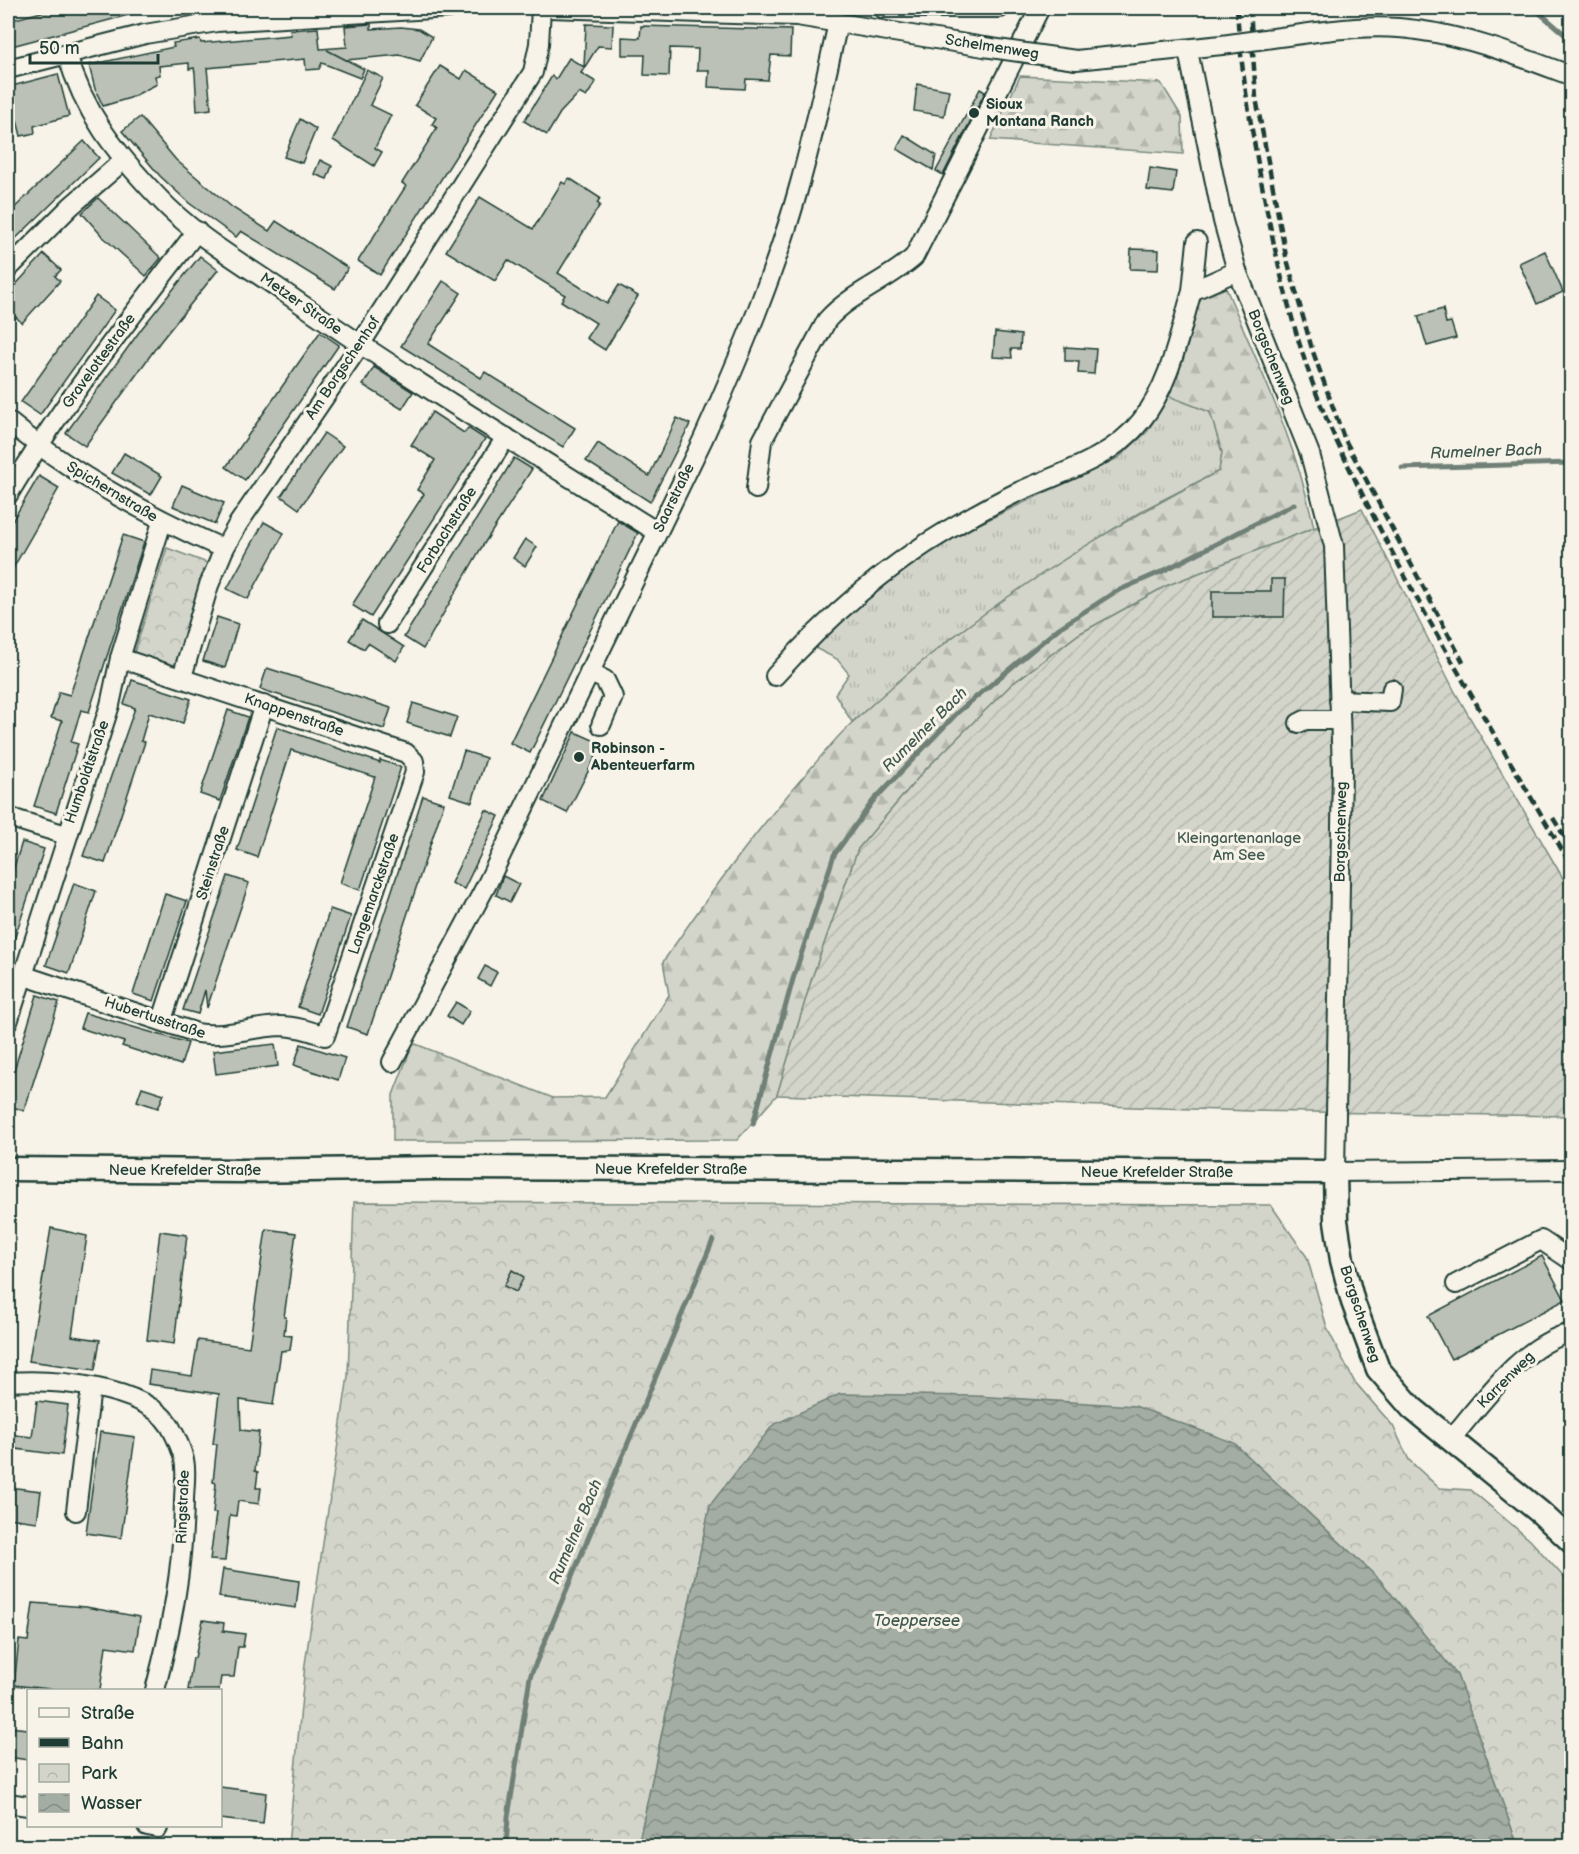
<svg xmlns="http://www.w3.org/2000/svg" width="1579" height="1854" viewBox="0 0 1579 1854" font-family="'Balsamiq Sans',sans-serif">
  <defs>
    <pattern id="grass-tufts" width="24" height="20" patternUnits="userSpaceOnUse" patternTransform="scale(1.5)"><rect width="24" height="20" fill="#d3d5ca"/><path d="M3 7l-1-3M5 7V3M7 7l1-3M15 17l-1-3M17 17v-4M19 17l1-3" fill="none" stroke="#b5b8ae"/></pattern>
    <pattern id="forest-firs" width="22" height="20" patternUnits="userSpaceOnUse" patternTransform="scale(1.5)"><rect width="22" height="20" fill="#d3d5ca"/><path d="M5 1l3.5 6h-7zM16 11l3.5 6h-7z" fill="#b5b8ae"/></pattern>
    <pattern id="park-crowns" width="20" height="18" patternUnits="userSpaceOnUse" patternTransform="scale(1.5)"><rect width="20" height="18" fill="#d3d5ca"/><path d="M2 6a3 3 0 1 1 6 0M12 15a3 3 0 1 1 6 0" fill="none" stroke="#b5b8ae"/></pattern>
    <pattern id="garden-furrows" width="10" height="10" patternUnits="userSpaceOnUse" patternTransform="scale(1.5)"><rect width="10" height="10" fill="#d3d5ca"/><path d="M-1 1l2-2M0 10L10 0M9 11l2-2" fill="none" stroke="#b5b8ae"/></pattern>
    <pattern id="water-waves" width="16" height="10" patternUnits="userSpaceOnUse" patternTransform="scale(1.5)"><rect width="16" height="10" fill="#a4ada3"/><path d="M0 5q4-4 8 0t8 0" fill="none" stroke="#858e86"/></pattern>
  </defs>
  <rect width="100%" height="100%" fill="#f7f3e8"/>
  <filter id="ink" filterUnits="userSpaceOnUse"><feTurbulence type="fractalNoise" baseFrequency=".0167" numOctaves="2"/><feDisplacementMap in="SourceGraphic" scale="12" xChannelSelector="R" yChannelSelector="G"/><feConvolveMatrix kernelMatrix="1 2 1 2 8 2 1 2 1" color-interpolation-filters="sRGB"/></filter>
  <g filter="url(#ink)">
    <polygon fill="url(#grass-tufts)" stroke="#79897f" stroke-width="1.5" points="1169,396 1210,412 1222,452 1219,471 1145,509 1035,579 947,641 852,722 835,694 849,674 837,659 811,646 881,586 958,534 1118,458 1147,432"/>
    <g fill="url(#forest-firs)" stroke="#79897f" stroke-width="1.5">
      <polygon points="1020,76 1161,83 1182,117 1183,154 990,140"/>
      <path d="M1226,288c33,79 71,156 88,240l-148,58 -87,48 -68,51 -87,86 -66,78 -46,129 -35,117 -40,45 -344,1v-46l20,-52 140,55 52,-1 64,-102 -6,-33c46,-68 94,-133 148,-194 14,-16 27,-33 43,-47 108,-101 234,-183 365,-250l3,-19 -12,-40 -41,-16 19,-53 11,-45z"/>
    </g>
    <g fill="url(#park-crowns)" stroke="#79897f" stroke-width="1.5">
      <polygon points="167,548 210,564 177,669 134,653"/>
      <polygon points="354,1202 1271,1205 1307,1257 1327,1328 1354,1381 1393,1426 1409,1460 1439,1488 1471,1490 1530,1540 1571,1585 1571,1846 1518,1846 1457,1675 1380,1580 1234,1443 710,1505 638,1846 288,1846 305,1664 348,1376"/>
    </g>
    <polygon fill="url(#garden-furrows)" stroke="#79897f" stroke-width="1.5" points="1362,509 1455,692 1571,892 1571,1116 1251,1111 777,1095 812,978 858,849 924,771 1011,685 1079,634 1166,586"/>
    <polygon fill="url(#water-waves)" stroke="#6f8077" stroke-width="1.5" points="840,1394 975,1396 1135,1406 1234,1443 1380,1580 1457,1675 1518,1846 638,1846 710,1505 773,1425"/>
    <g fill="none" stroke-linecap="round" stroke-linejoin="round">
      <g stroke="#6f8077" stroke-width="5">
        <polyline points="1534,8 1570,39"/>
        <polyline points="1402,468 1572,463"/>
        <polyline points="753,1124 793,979 834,855 873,801 958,712 1059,628 1115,592 1163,571 1294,504"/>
        <polyline points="506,1846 508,1817 530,1677 713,1240"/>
      </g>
    </g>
    <g fill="#bbc1b6" stroke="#1f3d34" stroke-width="1.5">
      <polygon points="56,8 140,8 140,12 8,47 8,21"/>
      <polygon points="371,24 371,29 401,27 419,29 432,37 420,61 400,55 346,60 327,50 364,69 360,78 322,63 319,69 306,70 305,59 207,68 211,109 197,111 195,73 194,68 189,69 189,63 159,66 160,75 155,76 157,84 130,98 103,106 95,89 89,65 174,47 173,43 200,39 201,43 291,35 290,30 318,28 320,49 347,47 345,26"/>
      <polygon points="586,24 613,25 612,47 598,46 581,73 596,82 586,97 579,93 560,113 547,135 524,121 552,76 556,79 569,58 584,67"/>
      <polygon points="641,26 791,30 790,56 771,55 768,80 746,79 745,89 708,87 709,70 697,70 698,49 670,48 669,76 644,75 645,55 622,55 622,37 640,38"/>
      <polygon points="440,66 461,79 466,70 498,90 380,275 358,261 406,186 402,183 437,128 432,124 436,118 415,105"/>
      <polygon points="367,70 383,78 370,105 391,115 375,148 382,152 374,166 333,140"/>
      <polygon points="58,74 69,116 34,126 35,133 21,136 17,120 8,123 8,87"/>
      <polygon points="917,84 949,90 944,116 914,111"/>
      <polygon points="980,89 985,92 943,175 936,171"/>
      <polygon points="140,117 176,160 233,208 269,231 276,221 348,268 335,289 241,231 236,237 189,203 160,176 122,131"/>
      <polygon points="300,119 316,129 302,163 284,157"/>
      <polygon points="904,135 936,155 933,170 897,149"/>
      <polygon points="84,141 99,158 8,246 8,214"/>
      <polygon points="320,160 332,166 327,179 314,174"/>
      <polygon points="1150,168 1176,172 1173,193 1147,190"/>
      <polygon points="569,178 600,198 597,203 600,205 558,273 607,304 619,285 638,296 605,350 586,338 596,323 561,301 565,295 508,260 495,281 446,251 480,197 533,229 562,182 565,184"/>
      <polygon points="98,198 161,258 146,276 102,236 82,213"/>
      <polygon points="1131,249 1159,250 1158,270 1130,269"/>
      <polygon points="1545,251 1563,292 1537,304 1519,263"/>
      <polygon points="44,254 61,270 55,276 60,281 22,323 16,317 8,326 8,293"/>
      <polygon points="200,256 218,270 160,342 85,446 66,433 142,328"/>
      <polygon points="443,281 461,293 428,344 481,378 485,372 575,428 563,447 401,346"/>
      <polygon points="96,296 115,310 40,415 21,402"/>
      <polygon points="1443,309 1446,323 1451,322 1456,338 1427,346 1418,316"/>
      <polygon points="320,332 339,345 245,480 226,467"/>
      <polygon points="995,332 1021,335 1020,349 1011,349 1012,358 993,357"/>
      <polygon points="1065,347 1096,349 1094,374 1078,373 1079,361 1065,361"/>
      <polygon points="374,367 413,392 402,409 363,385"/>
      <polygon points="432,412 464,433 468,428 485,439 371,617 352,605 424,494 417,490 435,460 411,445"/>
      <polygon points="677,418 690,424 650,502 586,461 598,443 649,476"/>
      <polygon points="324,433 343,446 299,509 281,496"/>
      <polygon points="124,453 162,476 151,495 112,473"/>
      <polygon points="514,458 532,469 480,550 423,649 404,637"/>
      <polygon points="39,476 59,488 8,577 8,528"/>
      <polygon points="182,485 224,503 215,524 173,506"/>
      <polygon points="618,521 638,533 530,753 510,743"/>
      <polygon points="264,522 284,533 248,599 227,589"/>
      <polygon points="123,535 144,542 89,712 81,710 71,742 78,744 56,813 34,806 62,721 51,718 59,692 70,695"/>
      <polygon points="525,539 537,547 525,566 513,558"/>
      <polygon points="1271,579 1285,579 1284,617 1212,617 1212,591 1271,591"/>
      <polygon points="217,617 238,624 225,668 203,661"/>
      <polygon points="362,620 404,647 396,661 368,643 364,649 349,640"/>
      <polygon points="267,668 391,708 384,729 260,689"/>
      <polygon points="132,680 191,699 183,723 149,713 141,741 145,742 105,863 83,856 135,708 124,704"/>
      <polygon points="413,703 457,717 450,737 407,723"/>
      <polygon points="228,710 248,717 220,801 200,794"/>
      <polygon points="277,727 380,763 380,760 401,767 360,890 340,883 375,777 291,750 257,857 237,850"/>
      <polygon points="575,732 602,744 567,813 543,801"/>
      <polygon points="464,751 486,758 472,802 450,795"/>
      <polygon points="423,796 444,803 368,1034 347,1027"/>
      <polygon points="486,810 499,816 464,889 451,883"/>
      <polygon points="22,842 44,849 10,952 8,951 8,886"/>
      <polygon points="228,876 249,883 207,1008 205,990 198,1014 183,1010"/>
      <polygon points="503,876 519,884 510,902 496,895"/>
      <polygon points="74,883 96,891 69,973 46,965"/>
      <polygon points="165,894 187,901 154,1001 133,994"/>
      <polygon points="330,909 351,916 318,1014 298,1007"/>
      <polygon points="485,966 497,972 490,986 478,979"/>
      <polygon points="37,995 59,1002 24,1111 8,1105 8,1090"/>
      <polygon points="456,1002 470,1011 461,1025 447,1016"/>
      <polygon points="85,1013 188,1043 181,1065 122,1046 124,1042 80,1028"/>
      <polygon points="275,1044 278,1066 216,1074 213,1051"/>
      <polygon points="301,1044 345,1058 338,1080 294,1065"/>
      <polygon points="142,1087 164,1094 158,1108 137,1101"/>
      <polygon points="51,1228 87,1236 72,1336 100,1340 95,1370 29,1361"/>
      <polygon points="266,1229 296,1233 284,1317 286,1317 284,1335 292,1336 290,1350 281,1351 273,1405 240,1400 241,1430 259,1432 255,1471 258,1472 256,1488 261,1488 259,1504 238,1501 236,1516 230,1515 225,1561 210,1560 216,1513 213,1513 216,1483 213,1482 217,1444 213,1444 219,1394 148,1384 150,1370 192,1376 198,1340 249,1347"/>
      <polygon points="160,1231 187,1235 174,1344 147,1340"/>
      <polygon points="1542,1256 1565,1300 1451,1359 1428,1316"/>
      <polygon points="512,1270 524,1277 516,1292 504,1286"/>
      <polygon points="37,1401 68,1405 62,1455 8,1448 8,1434 32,1437"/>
      <polygon points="100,1432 135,1437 121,1538 86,1533"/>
      <polygon points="8,1487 41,1491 37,1522 8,1518"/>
      <polygon points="223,1569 299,1581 296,1608 219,1597"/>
      <polygon points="33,1603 86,1607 140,1617 135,1650 106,1646 100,1690 58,1690 14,1685 19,1640 28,1641"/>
      <polygon points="203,1620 224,1623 223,1631 245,1634 243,1647 238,1647 234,1677 221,1677 219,1690 188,1690 193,1658 195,1658"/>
      <polygon points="8,1727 28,1729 28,1760 8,1757"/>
      <polygon points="220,1787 266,1793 263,1824 220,1819"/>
    </g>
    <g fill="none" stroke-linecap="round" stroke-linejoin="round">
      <defs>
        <g id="minor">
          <polyline points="549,8 797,16 984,47"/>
          <polyline points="882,8 1000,8"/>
          <path d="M1265,39c49,-6 101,-17 152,-9 54,7 104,27 155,46"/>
          <polyline points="1188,51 1223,221 1237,271 1310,454 1334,546 1342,769 1335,1172 1572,1170"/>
          <path d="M67,54c17,59 49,99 91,143 35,38 84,66 126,95 121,85 248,161 373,240"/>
          <polyline points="1076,60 1222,45"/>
          <polyline points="8,69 145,34 217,22 449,8"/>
          <polyline points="8,269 71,206 124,160"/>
          <polyline points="1192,291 1197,242"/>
          <path d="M8,421c65,54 139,94 216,128"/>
          <path d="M756,489l6,-48 65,-121c24,-27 60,-39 87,-63l126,-249"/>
          <path d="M8,495c55,-93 123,-178 189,-264"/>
          <polyline points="387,624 506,437"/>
          <polyline points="589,672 605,680 613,697 601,725"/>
          <path d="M775,676c51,-57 107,-107 173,-146 22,-13 45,-26 68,-37 43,-20 94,-33 125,-72 29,-36 38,-86 51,-130l45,-20"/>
          <polyline points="182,677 209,585 224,549 238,524 360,345 533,72 539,44 541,8"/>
          <polyline points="1339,700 1390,702 1392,689"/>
          <polyline points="1299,723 1305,720 1340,720"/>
          <polyline points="8,817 66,835"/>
          <path d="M22,975l175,58c29,5 54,-6 83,-7 16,0 30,5 45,10l90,-264 -1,-11 -8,-8 -286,-95"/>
          <polyline points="162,1020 264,705"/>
          <polyline points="8,1022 110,705 120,658 162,522"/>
          <path d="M392,1062l95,-178 216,-445c37,-83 73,-168 97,-256 15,-53 26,-107 38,-160"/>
          <polyline points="1456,1284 1541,1240 1572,1261"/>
          <path d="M8,1382c43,-3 136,3 162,44 5,9 12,24 14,34 3,12 0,28 0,41 -1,68 -12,124 -29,189"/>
          <path d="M1451,1439c29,-34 74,-98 121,-106"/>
          <polyline points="76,1511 91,1388"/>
          <polyline points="8,1803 28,1806"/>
          <polyline points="147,1826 158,1828"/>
        </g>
        <polyline id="major" points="8,1169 239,1171 436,1168 1335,1172 1336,1221 1342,1260 1353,1302 1378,1369 1412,1408 1541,1513 1572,1542"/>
      </defs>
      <use href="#minor" stroke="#1f3d34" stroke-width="22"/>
      <use href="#major" stroke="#1f3d34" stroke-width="27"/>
      <use href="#minor" stroke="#f7f3e8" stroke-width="18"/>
      <use href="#major" stroke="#f7f3e8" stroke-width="22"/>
      <g stroke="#1f3d34" stroke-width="4.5" stroke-dasharray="9 4.5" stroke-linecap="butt">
        <path d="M1237,8c3,56 13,111 23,167 17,89 37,182 76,265 69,147 154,287 236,427"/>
        <polyline points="1250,8 1256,98 1286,256 1312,349 1344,438 1463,662"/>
        <polyline points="1553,818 1572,849"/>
      </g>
      <defs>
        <g id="minor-bridge">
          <polyline points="1222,45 1265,39"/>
          <polyline points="984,47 1076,60"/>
        </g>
      </defs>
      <use href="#minor-bridge" stroke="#1f3d34" stroke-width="22" stroke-linecap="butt"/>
      <use href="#minor-bridge" stroke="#f7f3e8" stroke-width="18"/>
    </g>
  </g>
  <g fill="#1f3d34" stroke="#f7f3e8" stroke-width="2">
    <circle cx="974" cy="113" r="6"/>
    <circle cx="579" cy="757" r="6"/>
  </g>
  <g text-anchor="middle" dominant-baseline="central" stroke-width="6" stroke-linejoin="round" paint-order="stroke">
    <g font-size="15" fill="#1f3d34" stroke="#f7f3e8">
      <text transform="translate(992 47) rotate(9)">Schelmenweg</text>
      <text transform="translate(301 304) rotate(35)">Metzer Straße</text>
      <text transform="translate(1271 357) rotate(68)">Borgschenweg</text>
      <text transform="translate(99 361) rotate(-54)">Gravelottestraße</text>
      <text transform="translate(343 368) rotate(-56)">Am Borgschenhof</text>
      <text transform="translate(112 492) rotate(31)">Spichernstraße</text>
      <text transform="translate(674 498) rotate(-64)">Saarstraße</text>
      <text transform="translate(447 530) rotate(-58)">Forbachstraße</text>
      <text transform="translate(294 715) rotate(19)">Knappenstraße</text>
      <text transform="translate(87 772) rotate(-71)">Humboldtstraße</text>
      <text transform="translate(1341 832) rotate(-89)">Borgschenweg</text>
      <text transform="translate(213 863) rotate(-72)">Steinstraße</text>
      <text transform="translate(374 894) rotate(-71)">Langemarckstraße</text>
      <text transform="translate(155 1018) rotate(18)">Hubertusstraße</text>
      <text x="671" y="1169">Neue Krefelder Straße</text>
      <text x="185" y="1170">Neue Krefelder Straße</text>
      <text x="1157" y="1172">Neue Krefelder Straße</text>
      <text transform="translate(1360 1314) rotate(72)">Borgschenweg</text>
      <text transform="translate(1506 1380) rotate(-45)">Karrenweg</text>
      <text transform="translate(183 1507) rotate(-88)">Ringstraße</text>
    </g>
    <g font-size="15" font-weight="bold" fill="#1f3d34" stroke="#f7f3e8" text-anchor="start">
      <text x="986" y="104">Sioux<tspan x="986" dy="17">Montana Ranch</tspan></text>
      <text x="591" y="748">Robinson -<tspan x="591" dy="17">Abenteuerfarm</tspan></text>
    </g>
    <g font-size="15" fill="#435b52" stroke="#f7f3e8">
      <text x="1239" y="838">Kleingartenanlage<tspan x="1239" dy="17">Am See</tspan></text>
    </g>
    <g font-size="16" font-style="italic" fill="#405950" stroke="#f7f3e8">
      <text transform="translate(1486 452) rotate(-2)">Rumelner Bach</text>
      <text transform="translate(925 730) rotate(-45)">Rumelner Bach</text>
      <text transform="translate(576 1532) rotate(-67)">Rumelner Bach</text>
      <text x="917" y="1621">Toeppersee</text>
    </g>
  </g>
  <rect width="1579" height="1854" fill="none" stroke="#f7f3e8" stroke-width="30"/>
  <rect x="15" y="15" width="1549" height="1824" fill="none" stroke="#1f3d34" stroke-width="2" filter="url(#ink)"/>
  <rect x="27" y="1689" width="195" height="138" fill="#f7f3e8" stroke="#a1aaa0" stroke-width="1.5"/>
  <rect x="39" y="1708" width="30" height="9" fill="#f7f3e8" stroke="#a1aaa0" stroke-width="1.5"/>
  <text x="81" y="1719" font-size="18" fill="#1f3d34">Straße</text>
  <rect x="39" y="1738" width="30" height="9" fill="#1f3d34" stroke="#a1aaa0" stroke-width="1.5"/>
  <text x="81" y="1749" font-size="18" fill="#1f3d34">Bahn</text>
  <rect x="39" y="1764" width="30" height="18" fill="url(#park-crowns)" stroke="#a1aaa0" stroke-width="1.5"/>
  <text x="81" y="1779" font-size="18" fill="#1f3d34">Park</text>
  <rect x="39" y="1794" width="30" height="18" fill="url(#water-waves)" stroke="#a1aaa0" stroke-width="1.5"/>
  <text x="81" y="1809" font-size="18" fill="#1f3d34">Wasser</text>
  <path d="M30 54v9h128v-9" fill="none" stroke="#1f3d34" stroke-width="3"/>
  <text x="39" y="54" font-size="18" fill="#1f3d34" stroke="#f7f3e8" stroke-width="4.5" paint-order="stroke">50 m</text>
</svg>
